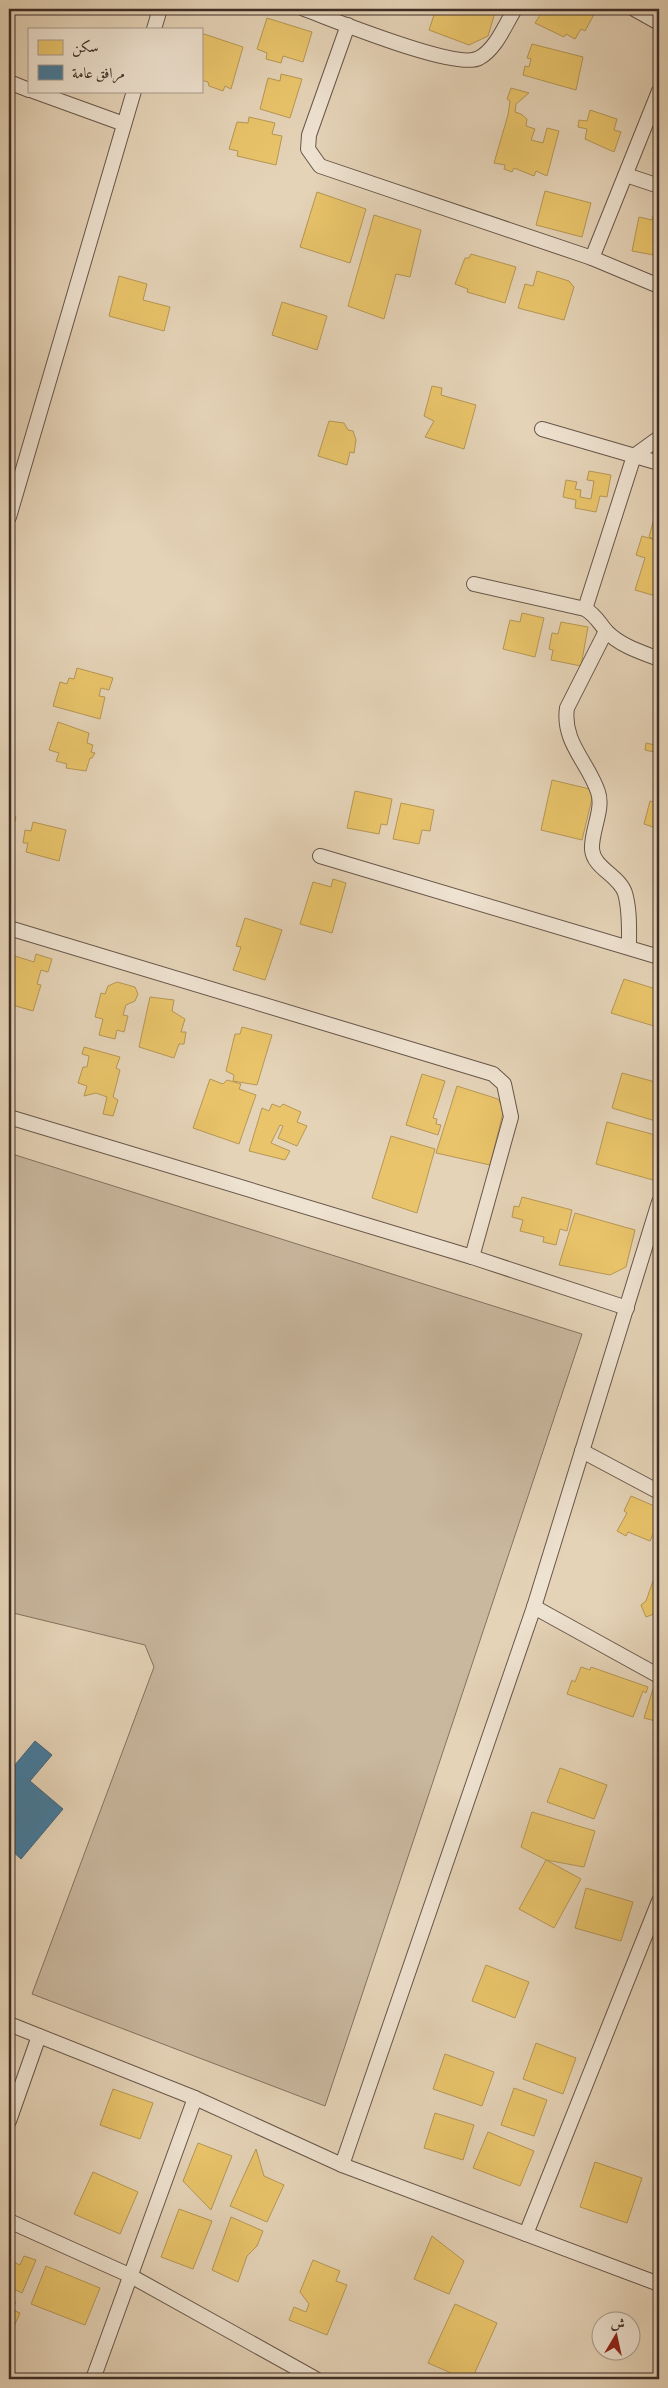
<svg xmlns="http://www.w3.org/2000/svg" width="668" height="2388" viewBox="0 0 668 2388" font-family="'EB Garamond',Amiri,serif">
  <rect width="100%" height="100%" fill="#e5d3b7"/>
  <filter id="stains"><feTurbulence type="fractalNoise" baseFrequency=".004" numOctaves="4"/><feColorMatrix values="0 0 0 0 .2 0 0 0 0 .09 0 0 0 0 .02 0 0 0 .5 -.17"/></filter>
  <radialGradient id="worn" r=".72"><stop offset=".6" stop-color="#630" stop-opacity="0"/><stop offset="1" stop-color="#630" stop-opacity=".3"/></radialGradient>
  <polygon fill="#c9b79e" stroke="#847262" points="9,1153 582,1334 325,2106 32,1994 154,1667 145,1645 9,1612"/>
  <g fill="#e9c46a" stroke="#b69756">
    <polygon points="436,9 496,9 488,36 469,45 429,30"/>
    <polygon points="544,9 597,9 585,31 581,29 575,39 566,34 564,37 535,23"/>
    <polygon points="267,18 312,32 303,62 283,56 281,63 266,59 267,53 257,49"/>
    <polygon points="201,33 243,47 231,89 225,86 223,91 209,86 208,82 201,80"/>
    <polygon points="532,44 583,57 576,90 523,75 525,66 529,67 531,59 527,58"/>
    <polygon points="281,74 302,79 290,118 260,109 268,78 280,81"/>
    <polygon points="511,88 529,93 516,104 515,112 521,114 527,119 526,126 535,129 531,140 543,143 547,128 559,131 547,176 536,171 534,176 514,168 512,172 504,169 505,165 494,163 508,115 510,101 507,99"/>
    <polygon points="590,110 617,119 614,130 621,132 614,152 585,139 587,129 578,127 579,120 587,121"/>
    <polygon points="249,117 275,123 272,134 282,136 276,165 237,156 238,151 229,149 237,122 248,123"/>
    <polygon points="545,191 591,203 582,237 536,225"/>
    <polygon points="317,192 366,209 350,263 300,247"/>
    <polygon points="374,215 421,230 410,277 396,274 384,319 348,306"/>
    <polygon points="653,216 659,218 659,256 632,251 639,217 652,220"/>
    <polygon points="471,254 516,267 505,303 467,292 468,289 455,284 465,258 469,258"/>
    <polygon points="537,271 569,281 574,287 564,320 518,308 525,284 533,286"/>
    <polygon points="119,276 147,284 143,300 170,307 164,331 109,316"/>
    <polygon points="282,302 327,316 317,350 272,335"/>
    <polygon points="432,386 442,388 441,395 476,405 464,449 425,437 434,421 424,416"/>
    <polygon points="329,421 344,423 348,430 353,431 356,440 354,453 350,452 347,465 318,456"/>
    <polygon points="589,471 611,475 607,497 600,496 596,512 575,508 576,500 563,497 566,480 577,482 575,489 581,490 580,497 591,499 594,481 587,480"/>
    <polygon points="659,500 659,540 649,537"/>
    <polygon points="642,536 659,541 659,597 635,590 645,558 636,555"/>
    <polygon points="522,613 544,618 535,657 503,649 510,620 520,622"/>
    <polygon points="561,622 588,627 581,666 551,660 553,650 549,649 552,633 558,634"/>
    <polygon points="77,668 113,678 109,690 101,688 99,696 105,697 100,719 53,706 60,682 67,684 69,678 74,679"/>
    <polygon points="58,722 89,733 87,743 93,745 91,752 95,753 92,758 90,758 86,771 66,768 67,764 56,761 59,753 49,750"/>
    <polygon points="659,723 659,753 645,750 646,743 655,745"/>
    <polygon points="552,780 594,790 582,840 541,830"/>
    <polygon points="355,791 392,799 387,825 381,824 379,834 347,828"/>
    <polygon points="650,801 659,803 659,829 644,824"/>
    <polygon points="401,803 434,810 430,831 422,830 419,844 393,839"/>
    <polygon points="9,815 16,817 9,841"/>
    <polygon points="33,822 66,830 59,861 26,852 28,843 23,843 25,830 31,831"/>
    <polygon points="333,879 346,883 332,933 300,924 313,882 331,887"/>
    <polygon points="245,918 282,930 265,980 233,970 241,947 236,946"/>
    <polygon points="36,954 52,959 48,972 41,970 37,984 41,985 33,1011 9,1004 9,969 15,956 34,962"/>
    <polygon points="624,979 659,990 659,1018 657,1027 611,1013"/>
    <polygon points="117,982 135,987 138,994 135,1001 126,1005 123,1015 128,1016 124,1032 117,1030 115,1039 99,1035 103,1019 95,1017 101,993 105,994 108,986"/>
    <polygon points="150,997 174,1000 172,1011 185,1019 181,1032 186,1032 184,1044 179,1044 174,1058 139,1047"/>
    <polygon points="242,1027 272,1035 257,1085 233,1081 234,1075 226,1071 235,1034 240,1034"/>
    <polygon points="84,1047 120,1057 116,1068 120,1070 113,1097 118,1100 113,1116 103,1114 107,1097 96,1093 84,1096 87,1086 78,1083 83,1067 87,1067 89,1056 82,1054"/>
    <polygon points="622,1073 659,1083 659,1122 612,1108"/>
    <polygon points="422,1074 445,1081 433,1118 437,1119 436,1124 441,1125 438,1135 406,1125"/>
    <polygon points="210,1079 223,1084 227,1080 241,1084 239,1089 256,1095 239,1144 193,1128"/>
    <polygon points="457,1086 498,1099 504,1109 490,1165 436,1153"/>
    <polygon points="272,1104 280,1107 283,1104 301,1112 297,1122 307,1126 297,1146 278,1138 283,1126 280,1125 271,1143 290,1151 285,1160 249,1151 262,1108 269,1111"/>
    <polygon points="607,1122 659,1136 659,1158 653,1180 596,1164"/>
    <polygon points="391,1136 435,1149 417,1213 372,1198"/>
    <polygon points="522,1197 572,1210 567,1231 560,1229 556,1245 543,1242 544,1237 520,1231 523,1220 512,1217 514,1206 519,1207"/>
    <polygon points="575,1213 635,1230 626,1267 610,1275 559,1265"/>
    <polygon points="631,1496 659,1508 659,1521 650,1541 628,1532 626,1536 617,1531 627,1513 624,1511"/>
    <polygon points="659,1578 659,1624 655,1622 654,1614 646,1617 641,1605 646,1601 653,1581 657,1582"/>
    <polygon points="581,1667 590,1670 591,1667 648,1687 646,1693 643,1691 633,1717 567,1694 572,1680 575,1682"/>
    <polygon points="653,1689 659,1691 659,1722 644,1718"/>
    <polygon points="560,1768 607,1785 594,1819 547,1802"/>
    <polygon points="532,1812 595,1831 584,1867 546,1860 521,1847"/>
    <polygon points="546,1860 581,1879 554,1928 519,1909"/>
    <polygon points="586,1888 633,1902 621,1941 575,1928"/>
    <polygon points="486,1965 529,1982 515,2018 472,2001"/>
    <polygon points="536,2043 576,2058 563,2094 523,2079"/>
    <polygon points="445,2054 494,2072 482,2106 433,2089"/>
    <polygon points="514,2088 547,2100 534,2136 501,2125"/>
    <polygon points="113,2089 153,2103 140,2139 100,2125"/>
    <polygon points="435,2113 474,2125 463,2160 424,2148"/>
    <polygon points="488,2132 534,2151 520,2186 473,2168"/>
    <polygon points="198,2143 232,2156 211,2210 183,2181"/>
    <polygon points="256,2149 264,2176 284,2185 267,2222 230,2206"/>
    <polygon points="595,2162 642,2178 627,2223 580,2207"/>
    <polygon points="93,2172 138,2192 120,2234 74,2214"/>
    <polygon points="179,2209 212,2221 193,2269 161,2257"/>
    <polygon points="231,2217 263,2231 257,2246 247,2256 238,2282 212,2270"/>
    <polygon points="432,2236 464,2261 449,2294 414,2279"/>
    <polygon points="24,2256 36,2260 22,2293 9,2287 9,2260 20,2265"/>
    <polygon points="313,2260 340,2271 336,2281 347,2285 327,2335 289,2320 294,2307 306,2312 309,2304 300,2292"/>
    <polygon points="46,2266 100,2288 85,2325 31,2304"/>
    <polygon points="9,2301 16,2303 11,2309 20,2313 12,2331 9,2330"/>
    <polygon points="455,2304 497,2323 472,2379 465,2379 428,2363"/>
  </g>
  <polygon fill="#457b9d" stroke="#436479" points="35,1741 52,1755 30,1781 63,1809 21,1859 9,1848 9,1772"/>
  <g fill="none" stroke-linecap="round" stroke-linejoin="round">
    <defs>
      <g id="minor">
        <path d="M304,9c28,10 153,62 175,49 17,-9 26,-33 36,-49"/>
        <polyline points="634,9 659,23"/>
        <polyline points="348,25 309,135 308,149 320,166 592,258 659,286"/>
        <polyline points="154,29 160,9"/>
        <polyline points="9,82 29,90"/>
        <polyline points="33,91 124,124"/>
        <polyline points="626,175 659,186"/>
        <polyline points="592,258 659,91"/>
        <polyline points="542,429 659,463"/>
        <polyline points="9,517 134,91"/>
        <path d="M474,584l111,25c11,6 14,14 22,23 14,14 34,20 52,27"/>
        <polyline points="585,609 634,456 659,438"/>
        <path d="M606,631l-39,77c-5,34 21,54 31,84 6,17 -7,39 -6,57 1,19 27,26 33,44 5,17 4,36 4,54"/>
        <polyline points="320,856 659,957"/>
        <polyline points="9,928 493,1074 504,1084 511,1117 472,1257"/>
        <polyline points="9,1117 472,1257 627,1308"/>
        <polyline points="582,1451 659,1492"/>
        <polyline points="534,1607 659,1676"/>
        <polyline points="9,2024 195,2098 342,2165 659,2284"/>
        <polyline points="9,2121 39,2036"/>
        <polyline points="342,2165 534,1607 659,1202"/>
        <polyline points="9,2221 129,2275 316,2379"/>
        <polyline points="526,2234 659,1901"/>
        <polyline points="93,2379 195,2098"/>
      </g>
    </defs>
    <use href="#minor" stroke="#68564a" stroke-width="16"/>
    <use href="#minor" stroke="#eee2d0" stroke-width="14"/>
  </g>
  <rect width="668" height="2388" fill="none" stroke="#e5d3b7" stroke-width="30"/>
  <rect x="10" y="10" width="648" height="2368" fill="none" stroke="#3e2d26" stroke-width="2.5"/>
  <rect x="15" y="15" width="638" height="2358" fill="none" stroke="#3e2d26"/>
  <rect x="28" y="28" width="175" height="65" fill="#eee2d0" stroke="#a89a8c"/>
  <rect x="38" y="40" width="25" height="15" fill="#e9c46a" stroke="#a89a8c"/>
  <text x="72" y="52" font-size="15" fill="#3e2d26">سكن</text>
  <rect x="38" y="65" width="25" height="15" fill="#457b9d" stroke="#a89a8c"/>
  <text x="72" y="78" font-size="15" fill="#3e2d26">مرافق عامة</text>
  <g transform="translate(616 2336) rotate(9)"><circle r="24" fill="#eee2d0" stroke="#a89a8c"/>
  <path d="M0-4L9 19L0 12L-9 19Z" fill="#8f2418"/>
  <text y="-8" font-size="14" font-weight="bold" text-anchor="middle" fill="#3e2d26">ش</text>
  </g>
  <rect width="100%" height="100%" filter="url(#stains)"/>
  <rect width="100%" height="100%" fill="url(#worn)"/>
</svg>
